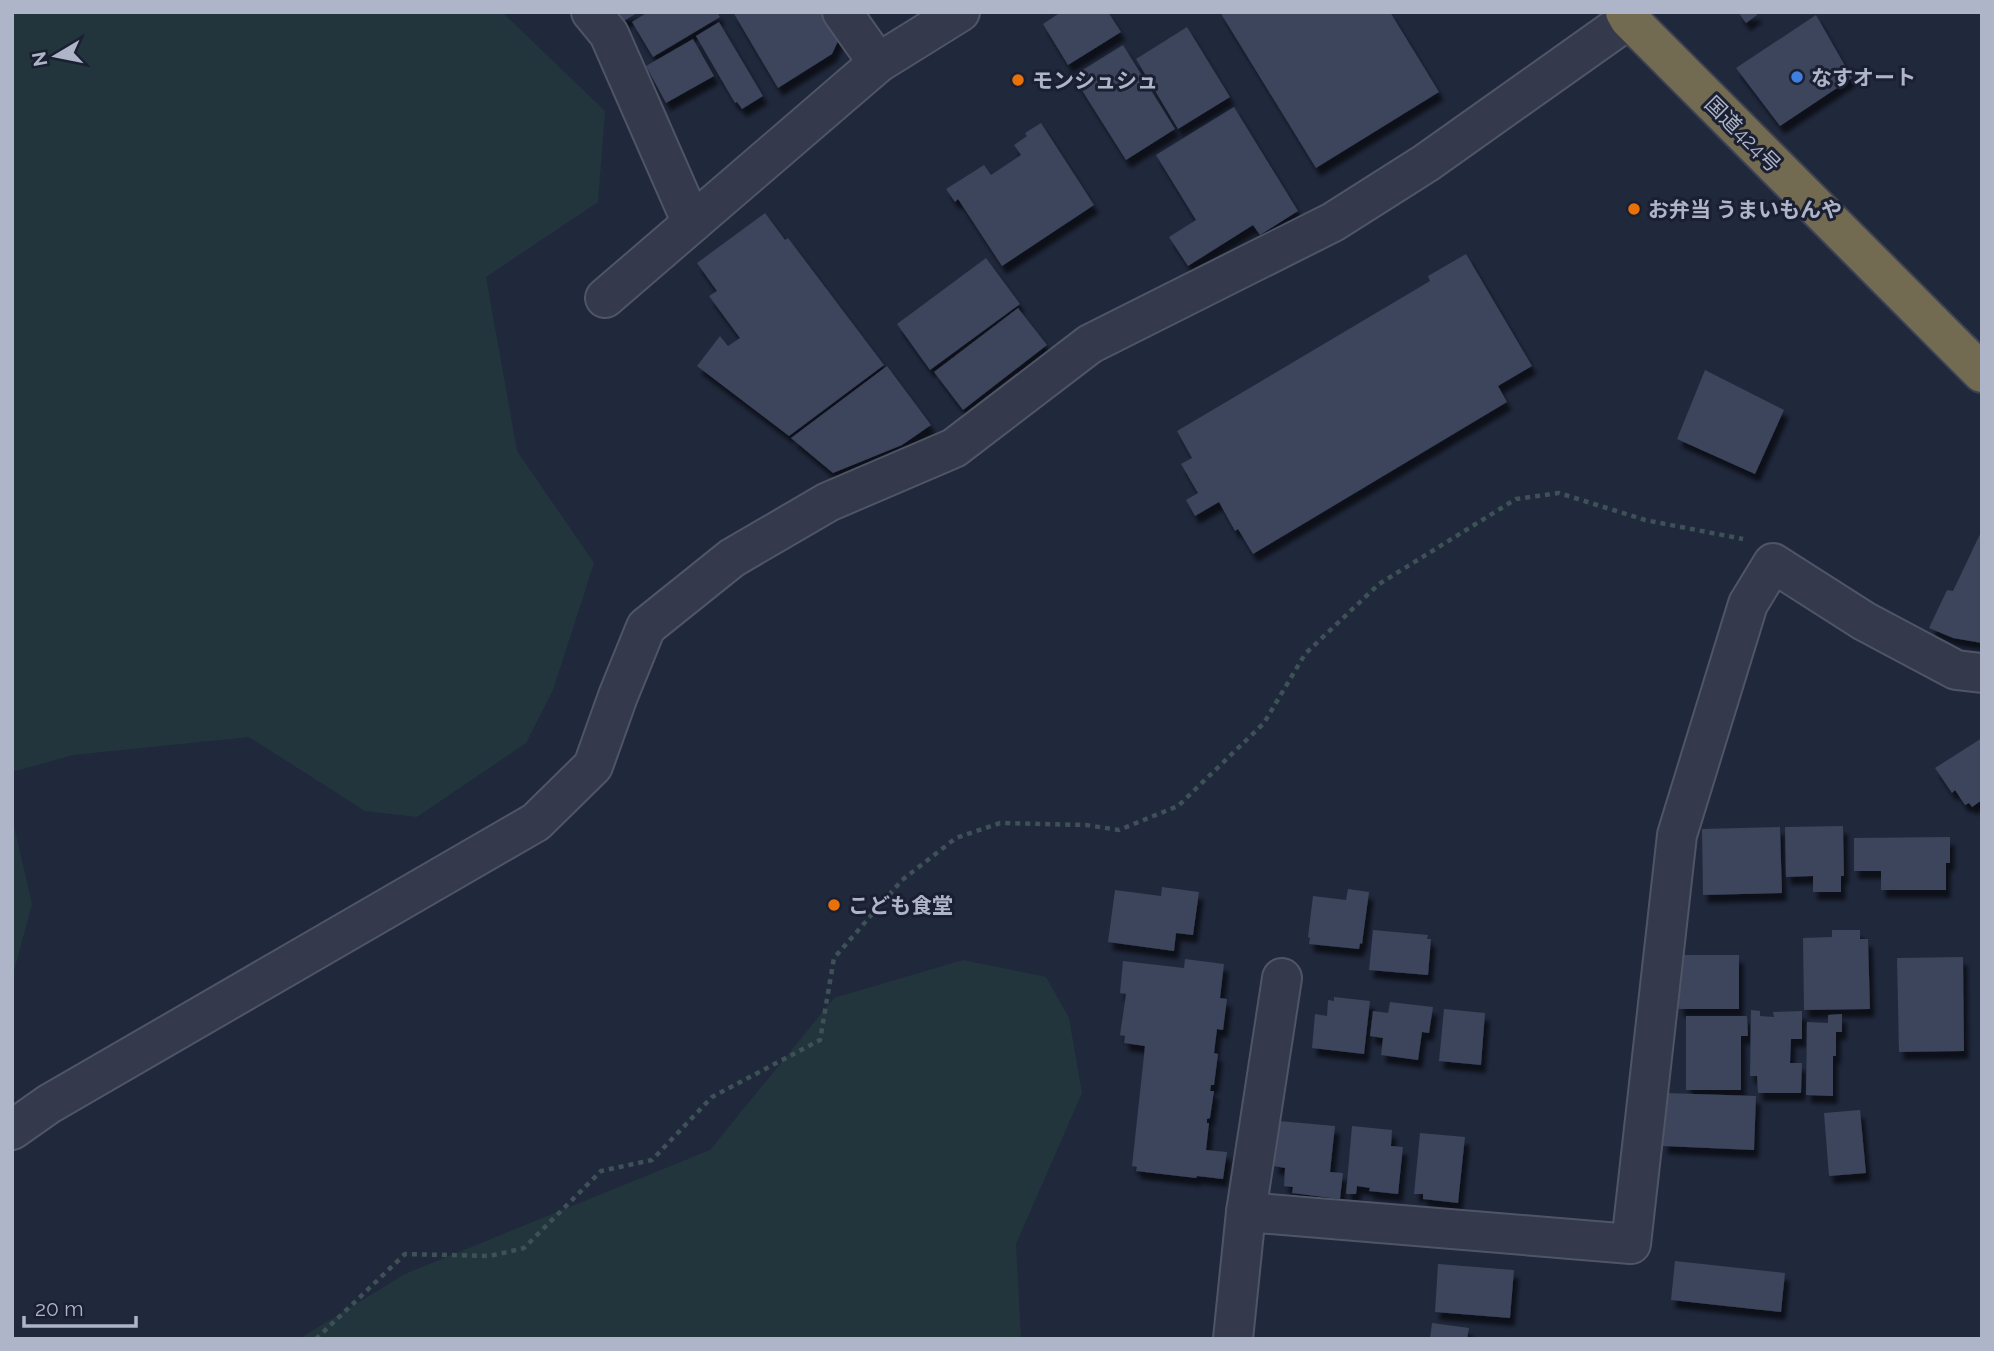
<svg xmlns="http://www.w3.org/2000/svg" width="1994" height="1351" viewBox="0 0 1994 1351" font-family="Raleway,'Noto Sans JP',sans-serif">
  <defs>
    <filter id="shadow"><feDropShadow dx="4.5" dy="8" stdDeviation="2" flood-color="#0009"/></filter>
  </defs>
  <rect width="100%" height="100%" fill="#20283c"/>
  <g fill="#22353d">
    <polygon points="12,12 502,12 605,111 598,202 486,277 517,451 594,563 553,690 526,743 417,817 365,811 249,737 73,755 12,772"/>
    <polygon points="12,818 32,904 12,978"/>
    <polygon points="963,960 1046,977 1069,1018 1082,1093 1016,1244 1021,1339 299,1339 405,1274 710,1150 834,998"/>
  </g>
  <g fill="#3c445c" filter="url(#shadow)">
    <polygon points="614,12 639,12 620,23"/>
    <polygon points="648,12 717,12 720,17 653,57 632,22"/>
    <polygon points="733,12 823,12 839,39 832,54 778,88"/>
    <polygon points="1061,12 1108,12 1121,32 1068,65 1043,24"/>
    <polygon points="1220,12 1390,12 1439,92 1316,168"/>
    <polygon points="1738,12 1756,12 1757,15 1746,23"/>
    <polygon points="1816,15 1852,78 1780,126 1736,68"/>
    <polygon points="719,22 763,96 742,109 737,102 735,103 696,36"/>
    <polygon points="1187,27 1230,97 1178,129 1136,59"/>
    <polygon points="693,39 714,76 666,103 646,66"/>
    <polygon points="1123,45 1175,129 1126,160 1073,76"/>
    <polygon points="1234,107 1298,211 1260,235 1253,225 1188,266 1169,237 1196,220 1156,155"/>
    <polygon points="1041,123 1094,205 1002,266 958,199 955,202 946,189 984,165 991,175 1021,155 1014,145 1027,136 1025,133"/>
    <polygon points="765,213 785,240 788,238 884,365 789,436 697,366 720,336 728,346 740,338 709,296 717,291 697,263"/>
    <polygon points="1466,254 1532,366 1498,386 1507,402 1253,554 1238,529 1235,531 1219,502 1195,516 1186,500 1198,493 1181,464 1192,458 1177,431 1430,281 1428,276"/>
    <polygon points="986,258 1020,304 930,370 897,324"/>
    <polygon points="1018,308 1047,345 963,410 934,372"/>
    <polygon points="887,366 931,425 902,445 833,473 791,438"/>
    <polygon points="1705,370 1784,410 1755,474 1677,439"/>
    <polygon points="1982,530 1982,643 1953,638 1929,628 1947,590 1953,591"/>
    <polygon points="1982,738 1982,800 1972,807 1969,803 1965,805 1955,790 1952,793 1935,768"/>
    <polygon points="1843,826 1844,876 1841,876 1841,892 1813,892 1813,876 1786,877 1785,827"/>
    <polygon points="1780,827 1782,893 1703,895 1702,829"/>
    <polygon points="1950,837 1950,863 1946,863 1946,890 1881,890 1881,871 1854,871 1854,838"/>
    <polygon points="1162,887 1199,892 1193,935 1176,933 1174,951 1108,942 1115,890 1161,896"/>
    <polygon points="1348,889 1369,892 1362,944 1360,943 1359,949 1309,944 1310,938 1308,937 1313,896 1346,900"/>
    <polygon points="1373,930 1428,935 1427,939 1431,939 1428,975 1369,970"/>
    <polygon points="1832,930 1860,930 1860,939 1868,939 1870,1009 1804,1010 1803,938 1832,937"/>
    <rect x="1679" y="955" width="60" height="54"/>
    <polygon points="1963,957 1964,1051 1899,1052 1897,958"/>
    <polygon points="1185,959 1224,964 1220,998 1227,999 1223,1030 1217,1029 1214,1053 1218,1054 1214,1085 1211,1085 1210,1091 1214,1091 1210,1118 1207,1119 1207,1123 1209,1123 1206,1150 1227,1152 1223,1179 1197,1176 1196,1178 1136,1171 1137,1167 1132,1166 1145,1046 1124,1043 1125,1036 1120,1035 1126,994 1120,993 1123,961 1184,968"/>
    <polygon points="1334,997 1370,1001 1364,1054 1312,1048 1315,1014 1327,1016 1328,1000 1334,1001"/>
    <polygon points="1390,1002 1433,1007 1429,1033 1422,1032 1418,1060 1381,1055 1383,1038 1370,1036 1373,1011 1388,1013"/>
    <polygon points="1444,1009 1485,1013 1481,1065 1439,1061"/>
    <polygon points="1751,1010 1760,1011 1760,1016 1774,1017 1773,1012 1802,1011 1802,1039 1791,1039 1790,1063 1802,1063 1801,1093 1758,1093 1757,1076 1750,1076"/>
    <polygon points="1842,1014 1842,1032 1836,1032 1836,1056 1833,1056 1833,1096 1806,1095 1807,1022 1828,1023 1828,1015"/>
    <polygon points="1686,1016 1747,1016 1748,1036 1741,1036 1741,1090 1686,1090"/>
    <polygon points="1665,1093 1756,1096 1754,1150 1663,1146"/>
    <polygon points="1860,1110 1866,1173 1829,1176 1824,1113"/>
    <polygon points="1279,1121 1335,1126 1330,1172 1343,1173 1340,1199 1292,1193 1293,1187 1284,1186 1285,1168 1274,1166"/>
    <polygon points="1352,1126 1392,1130 1391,1146 1403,1147 1398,1194 1369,1191 1370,1188 1357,1186 1356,1194 1346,1194"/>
    <polygon points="1420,1133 1465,1137 1458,1203 1423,1199 1423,1194 1414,1194"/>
    <polygon points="1675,1261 1785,1273 1781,1312 1671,1300"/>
    <polygon points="1438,1264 1514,1270 1510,1318 1435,1312"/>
    <polygon points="1432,1323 1469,1328 1467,1339 1430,1339"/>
  </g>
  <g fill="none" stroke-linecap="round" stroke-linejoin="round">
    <defs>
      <g id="minor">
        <polyline points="591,12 609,34 692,223"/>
        <polyline points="842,12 878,63"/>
        <polyline points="605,298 878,63 960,12"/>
        <polyline points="12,1130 49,1104 536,822 593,766 618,696 646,627 732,558 828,502 954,448 1090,344 1333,222 1426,163 1629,19"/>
        <polyline points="1246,1212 1631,1244 1677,835 1748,604 1773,563 1864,621 1956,670 1982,673"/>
        <polyline points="1233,1339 1246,1212 1282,978"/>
      </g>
      <polyline id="highway" points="1625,12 1629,19 1982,373"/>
    </defs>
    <use href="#minor" stroke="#4f5567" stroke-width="42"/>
    <use href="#highway" stroke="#3c4254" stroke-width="42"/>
    <polyline stroke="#3d5157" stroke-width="4.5" stroke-dasharray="5 5" stroke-linecap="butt" points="316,1339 405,1254 490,1256 524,1248 601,1171 652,1160 712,1097 820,1040 834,958 902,880 956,838 1000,823 1086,825 1119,830 1178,806 1264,723 1305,654 1379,584 1516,499 1559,493 1645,520 1743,539"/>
    <use href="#minor" stroke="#343a4c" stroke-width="38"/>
    <use href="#highway" stroke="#726b51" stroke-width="38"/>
  </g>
  <circle fill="#3f7fe0" stroke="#1a1f31" stroke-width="2.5" cx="1797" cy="77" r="7"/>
  <g fill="#e8710a" stroke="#1a1f31" stroke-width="2.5">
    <circle cx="1018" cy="80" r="7"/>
    <circle cx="1634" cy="209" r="7"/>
    <circle cx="834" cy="905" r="7"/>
  </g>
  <g text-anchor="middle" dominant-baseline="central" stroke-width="6" stroke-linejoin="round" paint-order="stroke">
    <g font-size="21" font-weight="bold" fill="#afb5c8" stroke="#1a1f31" text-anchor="start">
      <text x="1811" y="77">なすオート</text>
      <text x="1032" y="80">モンシュシュ</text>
      <text x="1648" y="209">お弁当 うまいもんや</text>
      <text x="848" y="905">こども食堂</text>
    </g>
    <g font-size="21" fill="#afb5c8" stroke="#1a1f31">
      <text transform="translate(1743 134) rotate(45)">国道424号</text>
    </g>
  </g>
  <rect width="1994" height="1351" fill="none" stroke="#afb5c8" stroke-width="28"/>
  <g transform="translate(56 56) rotate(260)" stroke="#1a1f31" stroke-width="5" paint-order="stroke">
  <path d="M0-5L12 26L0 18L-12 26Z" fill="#afb5c8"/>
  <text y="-10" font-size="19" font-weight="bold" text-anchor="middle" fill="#afb5c8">N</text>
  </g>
  <path d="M24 1316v10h112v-10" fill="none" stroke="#afb5c8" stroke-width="3.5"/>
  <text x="35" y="1316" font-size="21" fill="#afb5c8" stroke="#1a1f31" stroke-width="5" paint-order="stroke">20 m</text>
</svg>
